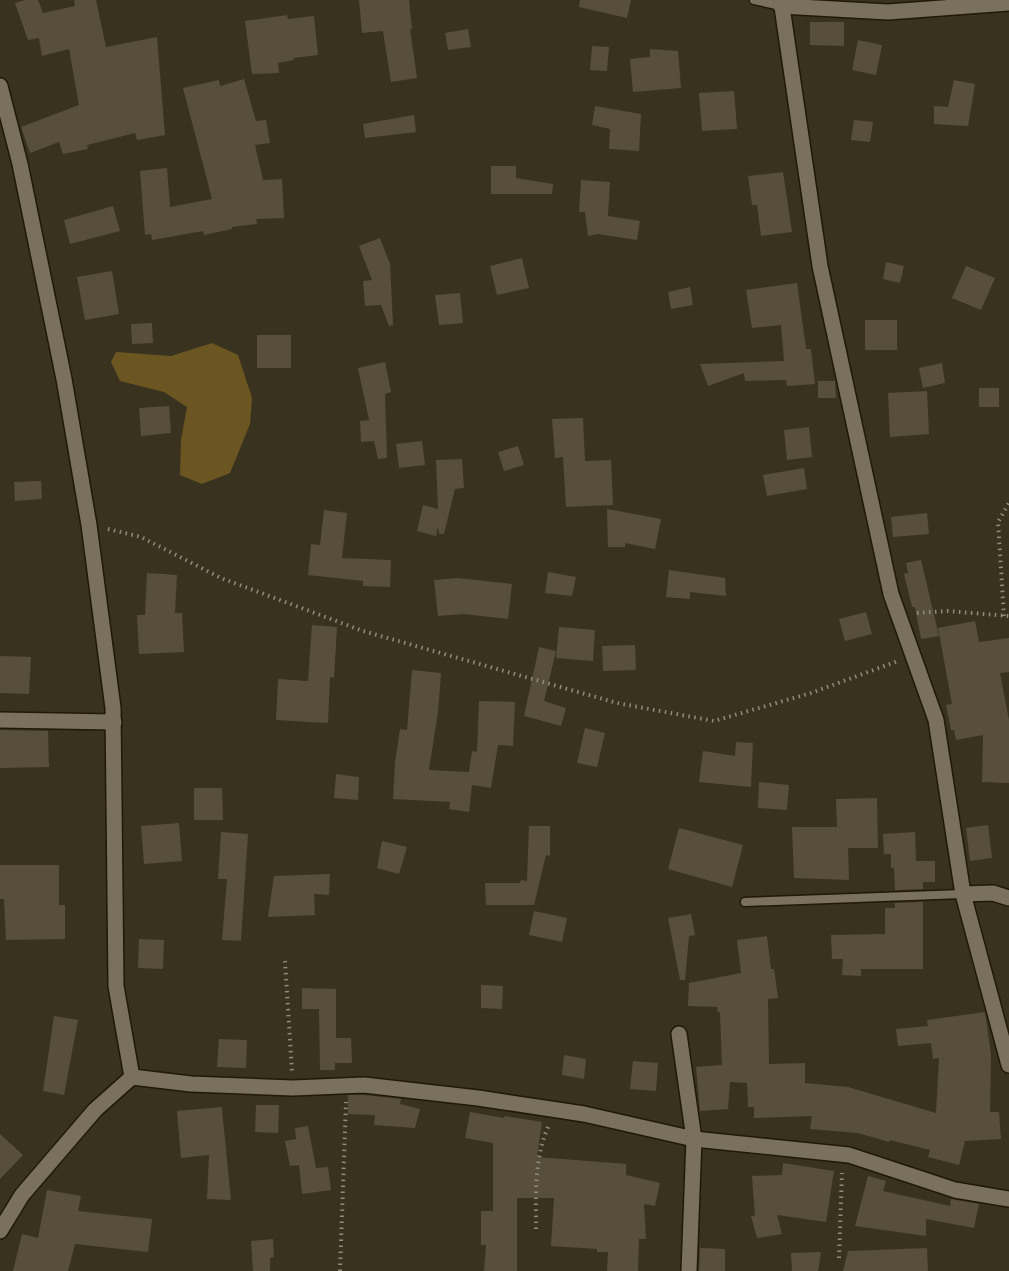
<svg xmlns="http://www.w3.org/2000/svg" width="1009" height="1271" viewBox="0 0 1009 1271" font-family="'Source Serif 4',serif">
  <rect width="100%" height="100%" fill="#39321f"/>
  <polygon fill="#6b5621" points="212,343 238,355 252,398 250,424 230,473 202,484 180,475 181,440 187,407 164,392 120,381 111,362 116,352 171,356"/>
  <g fill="#574f3b">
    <polygon points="25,0 38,0 43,13 75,6 74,0 96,0 106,47 157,37 165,135 137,140 135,133 87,145 88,149 63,154 59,142 30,153 21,127 79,105 69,49 42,56 39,38 28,40 15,3"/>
    <polygon points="359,0 409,0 412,29 410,29 417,78 391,82 383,31 362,33"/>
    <polygon points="580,0 631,0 627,18 579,7"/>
    <polygon points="287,15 288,19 314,16 318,55 293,58 294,60 278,63 279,73 252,74 245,21"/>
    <polygon points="810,22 844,22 844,46 810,45"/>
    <polygon points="468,29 471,47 448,50 445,33"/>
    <polygon points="858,40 882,45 876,75 852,70"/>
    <polygon points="592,46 609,47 607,71 590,70"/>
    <polygon points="650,49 678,51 681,88 633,92 630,59 650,57"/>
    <polygon points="244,79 256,121 266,120 270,143 255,145 263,180 282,179 284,218 256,219 257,224 232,227 232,229 204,235 203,231 152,240 151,234 145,235 140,171 167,168 170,207 212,199 183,88 219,80 220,86"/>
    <polygon points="954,80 975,84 968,126 934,124 934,106 948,107"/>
    <polygon points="734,91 737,129 702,131 699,93"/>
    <polygon points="595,106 641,114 639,151 609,149 610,129 592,125"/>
    <polygon points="414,115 416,132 365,138 363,124"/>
    <polygon points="854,120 873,122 870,142 851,140"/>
    <polygon points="491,166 516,166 516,178 553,184 552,194 491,194"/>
    <polygon points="783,172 792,232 761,236 757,205 752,205 748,176"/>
    <polygon points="581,180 610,182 608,216 640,221 637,240 598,234 588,236 585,212 579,212"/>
    <polygon points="113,206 120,231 70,244 64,220"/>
    <polygon points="380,238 390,264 393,325 389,326 381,305 365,306 363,281 372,280 359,246"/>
    <polygon points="522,258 529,288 497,295 490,266"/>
    <polygon points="886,262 904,266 900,283 883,279"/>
    <polygon points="966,266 995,278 981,310 952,298"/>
    <polygon points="112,271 119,314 85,320 77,277"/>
    <polygon points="797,283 806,349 811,349 815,384 787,386 786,380 745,381 744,373 708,386 700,364 784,361 781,325 752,328 746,290"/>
    <polygon points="690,287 693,305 671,309 668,292"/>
    <polygon points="460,293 463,323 439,325 435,295"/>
    <rect x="865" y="320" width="32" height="30"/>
    <polygon points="152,323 153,343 132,344 131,324"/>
    <rect x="257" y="335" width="34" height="33"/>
    <polygon points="385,362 391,392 385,394 387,458 378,459 374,441 361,442 360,421 369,420 358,368"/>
    <polygon points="942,363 945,383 923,388 919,368"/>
    <polygon points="818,381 835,381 836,398 818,398"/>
    <rect x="979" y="388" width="20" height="19"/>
    <polygon points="927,391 929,434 890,437 888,393"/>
    <polygon points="169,406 171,433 141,436 139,408"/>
    <polygon points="583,418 585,461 611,460 613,505 566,507 563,457 555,458 552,419"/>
    <polygon points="809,427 812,457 787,460 784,430"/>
    <polygon points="422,441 425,465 399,468 396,444"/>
    <polygon points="518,446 524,465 504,471 498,452"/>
    <polygon points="462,459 464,488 455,489 444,534 439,534 438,526 436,536 417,531 423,505 438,509 436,460"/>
    <polygon points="804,468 807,489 767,496 763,475"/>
    <polygon points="41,481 42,499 15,501 14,482"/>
    <polygon points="607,509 661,519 655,549 625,543 625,547 608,547"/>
    <polygon points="324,510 347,513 342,558 391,560 390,587 363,586 363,581 308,575 311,544 320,545"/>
    <polygon points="927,513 929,534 893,537 891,517"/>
    <polygon points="921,560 939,636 921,639 915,607 912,607 904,574 908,573 906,563"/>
    <polygon points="669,570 725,578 726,596 690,592 690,599 666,597"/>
    <polygon points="548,572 576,577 572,596 545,593"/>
    <polygon points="147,573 177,575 175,613 182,613 184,652 139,654 137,615 145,615"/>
    <polygon points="458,578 512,584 508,619 464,614 438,616 434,580"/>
    <polygon points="866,612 872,634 845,641 839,619"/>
    <polygon points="975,621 979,642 1009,638 1009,672 1000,673 1009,720 1009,783 982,782 983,735 956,740 954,730 951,730 946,705 952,704 938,628"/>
    <polygon points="312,625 337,627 334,678 330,677 328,723 276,720 278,679 308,681"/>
    <polygon points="559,627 595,630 593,661 556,658"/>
    <polygon points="635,645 636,670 603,671 602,646"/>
    <polygon points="539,647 556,651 544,701 566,708 561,726 524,716"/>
    <polygon points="0,656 31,657 29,694 0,693"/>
    <polygon points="412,670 441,673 438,712 429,770 469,772 472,751 477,752 479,701 515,702 513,746 498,745 491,788 472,785 469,812 449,809 450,802 393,799 395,762 400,729 407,730"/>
    <polygon points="585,728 605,733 597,767 577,763"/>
    <polygon points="0,730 48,731 49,767 0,768"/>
    <polygon points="736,742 753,743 751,787 699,782 703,751 735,756"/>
    <polygon points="336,774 359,777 358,800 334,798"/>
    <polygon points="759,782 789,785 787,810 758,808"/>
    <polygon points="194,788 222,788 223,820 194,820"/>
    <polygon points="877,798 878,848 848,848 849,880 794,878 792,827 837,827 836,799"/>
    <polygon points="179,823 182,861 144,864 141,826"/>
    <polygon points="988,825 992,858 970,861 966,828"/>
    <polygon points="529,826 550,826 550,856 546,855 534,905 486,905 485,883 520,883 521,880 527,881"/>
    <polygon points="679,828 743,845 732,887 668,869"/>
    <polygon points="221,832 248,834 241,941 222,940 227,879 218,879"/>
    <polygon points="915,832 916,861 935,861 935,882 923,882 923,889 895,890 894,868 891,868 891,854 884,854 883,834"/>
    <polygon points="382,841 407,847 399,874 377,868"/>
    <polygon points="0,865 59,865 59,905 65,905 65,939 6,940 4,899 0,899"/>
    <polygon points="330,874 329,895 314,894 315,915 268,917 274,876"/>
    <polygon points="923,902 923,969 861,969 861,976 842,975 843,959 832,959 831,935 885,934 885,908 895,908 895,903"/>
    <polygon points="534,911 567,918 562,942 529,935"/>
    <polygon points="691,914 695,935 689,936 685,980 680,980 668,918"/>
    <polygon points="767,936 771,969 774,969 778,998 768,999 769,1064 805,1063 805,1083 848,1087 936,1113 939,1058 933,1059 931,1043 898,1046 896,1029 928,1026 927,1020 985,1012 991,1054 990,1112 999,1112 1001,1139 965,1141 959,1165 928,1157 930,1150 890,1140 889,1142 858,1133 810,1129 812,1116 754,1118 754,1107 748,1107 747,1083 730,1082 728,1109 700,1111 696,1067 722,1065 720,1012 718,1013 717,1007 688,1006 689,983 741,973 737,940"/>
    <polygon points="139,939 164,940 163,969 138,968"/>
    <polygon points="481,985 503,986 502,1009 481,1008"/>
    <polygon points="302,988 336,989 336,1038 351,1038 352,1063 335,1063 335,1070 320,1070 319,1009 302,1009"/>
    <polygon points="54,1016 78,1020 64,1095 43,1091"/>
    <polygon points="219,1039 247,1040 246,1068 217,1067"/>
    <polygon points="564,1055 586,1059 584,1079 562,1075"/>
    <polygon points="633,1061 658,1063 656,1091 630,1089"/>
    <polygon points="348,1095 364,1095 401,1099 400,1104 420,1109 415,1128 374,1125 375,1115 348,1114"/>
    <polygon points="256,1105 279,1105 278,1133 255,1132"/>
    <polygon points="222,1107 222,1109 231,1200 207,1199 209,1155 181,1158 177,1111"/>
    <polygon points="470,1112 504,1118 505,1116 542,1122 537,1157 626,1164 626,1175 660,1183 655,1206 644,1204 646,1239 639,1239 638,1271 607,1271 608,1252 597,1252 597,1249 551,1246 554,1198 517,1198 517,1271 484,1271 486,1245 481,1245 481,1211 493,1211 493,1143 465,1138"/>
    <polygon points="308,1126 316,1168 328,1167 331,1190 302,1194 299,1165 290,1166 285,1141 296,1139 295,1128"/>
    <polygon points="0,1134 23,1155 0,1179"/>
    <polygon points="783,1163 834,1171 826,1222 777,1215 782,1234 757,1238 751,1216 755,1216 752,1176 782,1175"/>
    <polygon points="868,1176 886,1181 883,1191 950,1206 951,1199 979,1204 974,1228 926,1219 926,1236 855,1226"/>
    <polygon points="47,1190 81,1196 78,1211 152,1219 148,1252 75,1244 68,1271 13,1271 22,1234 38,1238"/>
    <polygon points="273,1239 274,1257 270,1258 270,1271 253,1271 251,1241"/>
    <polygon points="700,1248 725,1249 725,1271 699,1271"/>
    <polygon points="927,1248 928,1271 843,1271 848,1251"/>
    <polygon points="821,1252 818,1271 792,1271 791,1253"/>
  </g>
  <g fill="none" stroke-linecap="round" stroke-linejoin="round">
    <defs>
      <g id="lane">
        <polyline points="754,0 781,6"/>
        <polyline points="745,902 963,894"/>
      </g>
      <g id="street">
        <polyline points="781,0 820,266 891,594 936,720 963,894 1009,1065"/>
        <polyline points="781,6 888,12 1009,3"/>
        <polyline points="0,86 20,164 64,379 89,525 113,708 116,986 132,1077"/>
        <polyline points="0,720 114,722"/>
        <polyline points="963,894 993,893 1009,898"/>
        <polyline points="679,1034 694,1139 689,1271"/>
        <polyline points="0,1231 22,1195 95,1110 132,1077 191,1084 293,1088 364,1085 478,1098 584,1114 694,1139 849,1155 955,1190 1009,1199"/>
      </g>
    </defs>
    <use href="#lane" stroke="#211907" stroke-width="11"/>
    <use href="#street" stroke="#211907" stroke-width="18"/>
    <g stroke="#928c7e" stroke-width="4" stroke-dasharray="1.5 4.5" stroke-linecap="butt">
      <polyline points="108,529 141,537 221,578 363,631 617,703 714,721 811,693 898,661"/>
      <polyline points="917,613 947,611 1009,616"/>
      <polyline points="1004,616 998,522 1009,503"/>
      <polyline points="285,961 292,1072"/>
      <path d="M536,1229c0,-33 -2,-70 12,-102"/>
      <polyline points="839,1258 842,1173"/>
      <polyline points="340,1271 346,1102"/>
    </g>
    <use href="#lane" stroke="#7a715c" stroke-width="8"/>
    <use href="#street" stroke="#7a715c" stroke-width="15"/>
  </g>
</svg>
